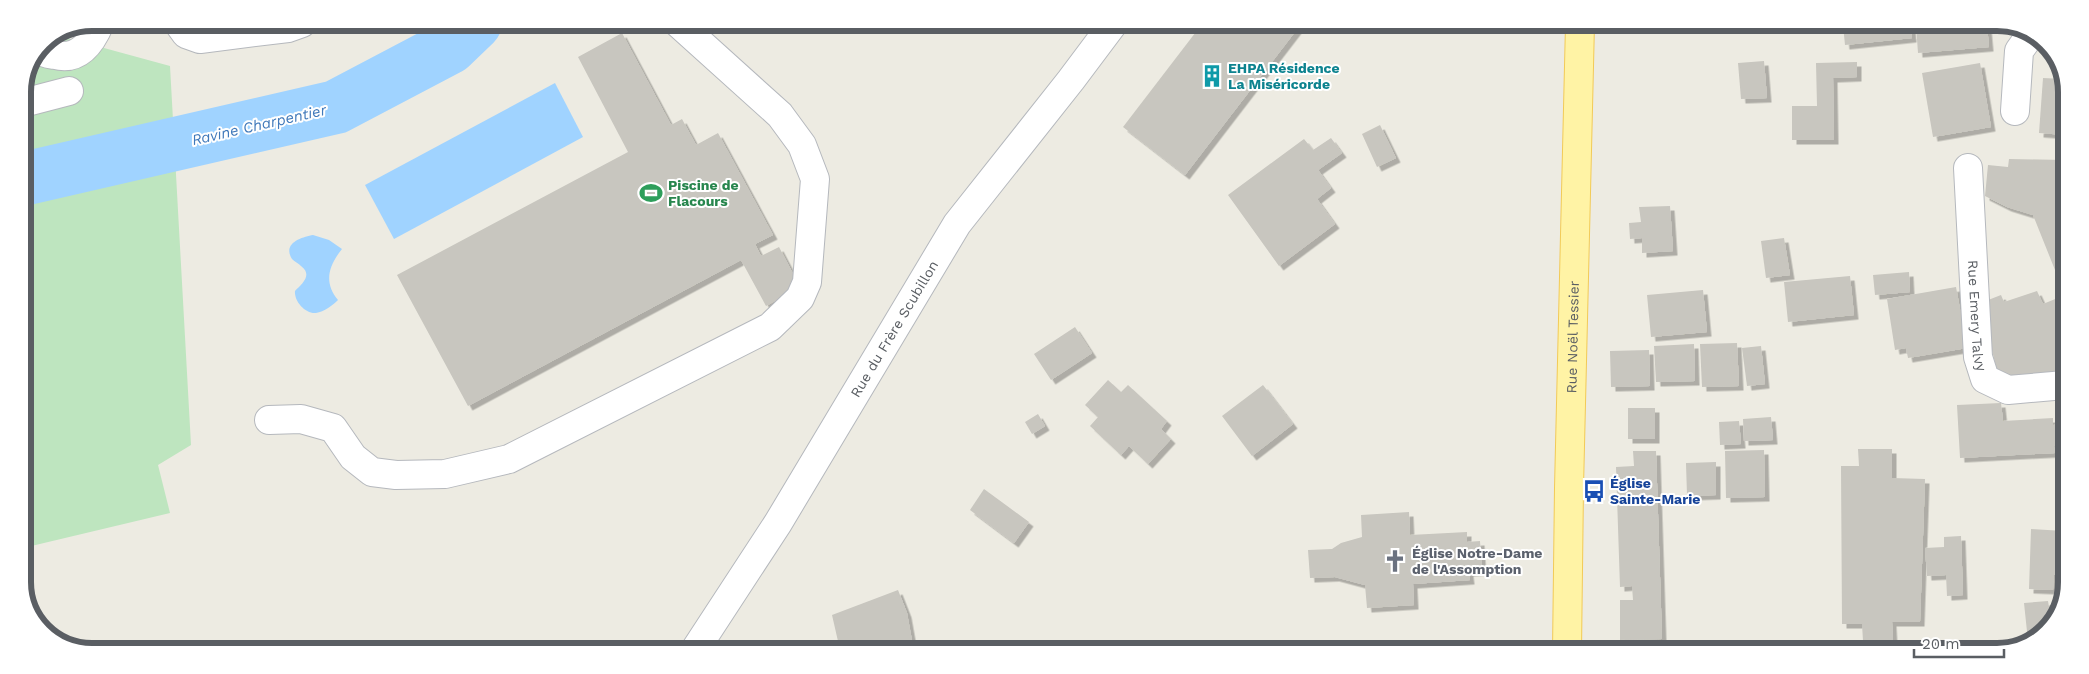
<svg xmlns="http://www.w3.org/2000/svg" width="2089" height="674" viewBox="0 0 2089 674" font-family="'Work Sans',sans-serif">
  <defs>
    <filter id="shadow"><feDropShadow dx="4.5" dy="4.5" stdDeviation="0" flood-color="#0004"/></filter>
  </defs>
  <rect width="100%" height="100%" fill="#edebe2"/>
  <polygon fill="#bee5bf" points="60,36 170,66 191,445 158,465 170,513 23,548 23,92 43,43"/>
  <g fill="#a0d3ff">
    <polygon points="555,83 583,137 394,239 365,185"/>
    <path d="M313,235l16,5 13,9c-13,16 -19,33 -4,51 -5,5 -14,12 -22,13 -11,1 -22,-12 -21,-22 7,-7 18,-16 6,-25 -2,-2 -7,-5 -9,-7 -10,-16 10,-22 21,-24z"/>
  </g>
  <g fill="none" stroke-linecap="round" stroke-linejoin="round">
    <polyline stroke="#a0d3ff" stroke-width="54" points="23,179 336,107 450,47 475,23"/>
  </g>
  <g fill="#c8c6bf" filter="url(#shadow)">
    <polygon points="1202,24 1301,24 1185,175 1123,127"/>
    <polygon points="1843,25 1911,25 1912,38 1845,45"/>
    <polygon points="1916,25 1987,25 1989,47 1918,53"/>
    <polygon points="622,33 671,125 682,119 696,145 718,133 773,235 755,244 761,256 779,247 800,287 766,306 741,260 468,406 397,275 628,152 578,57"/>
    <polygon points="1764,61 1767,98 1741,99 1738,63"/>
    <polygon points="1857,62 1857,77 1833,78 1834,140 1792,140 1792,106 1817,106 1816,63"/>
    <polygon points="1980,63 1991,127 1933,137 1922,73"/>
    <polygon points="2043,78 2063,79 2066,88 2066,135 2039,133"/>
    <polygon points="1380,125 1396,158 1377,167 1362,134"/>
    <polygon points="1331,138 1342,153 1318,170 1331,188 1317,199 1335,224 1279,266 1228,195 1304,139 1313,150"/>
    <polygon points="2009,159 2066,160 2065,374 1999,379 1982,309 1983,302 2001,295 2004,302 2037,291 2043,304 2065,295 2033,215 2007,207 1985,196 1988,165 2008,167"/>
    <polygon points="1670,206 1673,251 1642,253 1642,238 1630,239 1629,223 1641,222 1639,207"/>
    <polygon points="1784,238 1790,275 1766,278 1761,241"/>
    <polygon points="1909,272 1910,292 1875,295 1873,275"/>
    <polygon points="1850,276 1854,315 1788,322 1784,282"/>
    <polygon points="1956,287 1967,348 1908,358 1906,348 1895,350 1887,299"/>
    <polygon points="1703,290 1707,332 1651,337 1647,295"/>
    <polygon points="1075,327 1092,353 1051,380 1034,354"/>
    <polygon points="1737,343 1739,386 1702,387 1700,344"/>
    <polygon points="1694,344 1695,381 1656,382 1654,346"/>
    <polygon points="1761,346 1765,384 1747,386 1742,348"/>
    <polygon points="1649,350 1650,386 1611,387 1610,351"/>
    <polygon points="1108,380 1121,392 1128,385 1167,421 1161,429 1171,439 1148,464 1129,446 1121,455 1090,426 1098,417 1085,405"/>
    <polygon points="1263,385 1293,424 1252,456 1222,416"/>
    <polygon points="2001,403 2003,421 2053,418 2053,425 2065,424 2065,446 2054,446 2055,453 1960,458 1957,405"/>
    <rect x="1628" y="408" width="27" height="31"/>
    <polygon points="1038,414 1045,426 1032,434 1025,422"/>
    <polygon points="1771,417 1773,440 1744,441 1743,419"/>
    <polygon points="1739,421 1741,444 1720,445 1719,422"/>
    <polygon points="1858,449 1892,449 1892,478 1925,479 1920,622 1892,622 1893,641 1863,641 1862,624 1842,624 1841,466 1859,466"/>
    <polygon points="1764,450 1765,497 1726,498 1725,451"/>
    <polygon points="1633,451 1656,451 1662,639 1620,640 1620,600 1633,600 1632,586 1620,587 1616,467 1634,466"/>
    <polygon points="1716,462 1716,495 1687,496 1686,463"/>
    <polygon points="984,489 1029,522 1014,543 970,510"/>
    <polygon points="1409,512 1410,535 1467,532 1467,542 1480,541 1482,571 1469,572 1470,580 1413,584 1414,605 1367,608 1365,585 1335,577 1310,578 1308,550 1332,549 1341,543 1362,537 1361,515"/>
    <polygon points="2031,529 2064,531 2064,575 2054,575 2053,590 2029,589"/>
    <polygon points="1961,536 1963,595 1947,596 1946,575 1927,576 1925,548 1944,547 1944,537"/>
    <polygon points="898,590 907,613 912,641 911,650 840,650 832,615"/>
    <polygon points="2048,601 2049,607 2060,605 2039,637 2028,641 2024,603"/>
  </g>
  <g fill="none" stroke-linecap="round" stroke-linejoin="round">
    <defs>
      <g id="minor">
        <polyline points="178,23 186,34 200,39 288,28 302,23"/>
        <path d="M40,50c5,4 9,4 15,5 24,6 37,-13 45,-32"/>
        <polyline points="23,103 69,91"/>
        <polyline points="2015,111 2019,51 2029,37 2033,36"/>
        <path id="s1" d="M1968,168l10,189 7,22 23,11 57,-5"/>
        <polyline points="269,420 301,419 333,428 353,457 372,472 396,475 445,474 509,459 770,327 800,298 807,282 815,179 802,145 780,115 678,23"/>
        <path id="s2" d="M695,650l83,-127 179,-299 114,-144 42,-56"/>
      </g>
      <g id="major">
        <path id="s3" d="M1567,651l2,-163 11,-464"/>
      </g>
    </defs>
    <use href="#minor" stroke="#b5b8bd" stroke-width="30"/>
    <use href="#major" stroke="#f2ca57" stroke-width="30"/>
    <use href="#minor" stroke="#fff" stroke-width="28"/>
    <use href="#major" stroke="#fff3a5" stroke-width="28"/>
  </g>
  <defs>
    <symbol id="building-bare" viewBox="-9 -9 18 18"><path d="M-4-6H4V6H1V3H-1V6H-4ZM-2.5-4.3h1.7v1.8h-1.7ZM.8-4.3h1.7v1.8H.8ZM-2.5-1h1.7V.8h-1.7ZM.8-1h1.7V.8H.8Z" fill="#0f9aa8" stroke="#fff" stroke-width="2.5" paint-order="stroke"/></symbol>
    <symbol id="stadium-bare" viewBox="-9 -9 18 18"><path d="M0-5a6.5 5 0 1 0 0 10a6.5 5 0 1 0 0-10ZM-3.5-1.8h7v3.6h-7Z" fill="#2e9e5b" stroke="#fff" stroke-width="2.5" paint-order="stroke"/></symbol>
    <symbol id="bus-bare" viewBox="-9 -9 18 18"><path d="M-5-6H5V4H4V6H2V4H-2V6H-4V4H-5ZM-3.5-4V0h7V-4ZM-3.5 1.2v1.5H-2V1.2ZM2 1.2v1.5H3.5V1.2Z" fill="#1a4fb4" stroke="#fff" stroke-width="2.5" paint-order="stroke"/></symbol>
    <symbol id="church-bare" viewBox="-9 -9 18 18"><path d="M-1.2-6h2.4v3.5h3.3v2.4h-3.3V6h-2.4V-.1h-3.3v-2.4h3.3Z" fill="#6b7280" stroke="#fff" stroke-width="2.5" paint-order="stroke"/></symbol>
  </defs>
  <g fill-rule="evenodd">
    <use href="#building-bare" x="1196" y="60" width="32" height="32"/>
    <use href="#stadium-bare" x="635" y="177" width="32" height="32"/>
    <use href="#bus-bare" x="1578" y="475" width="32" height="32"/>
    <use href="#church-bare" x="1379" y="545" width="32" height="32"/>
  </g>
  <g text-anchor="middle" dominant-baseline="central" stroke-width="4" stroke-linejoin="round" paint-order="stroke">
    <g font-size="14" font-weight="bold" fill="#0d838f" stroke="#fff" text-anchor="start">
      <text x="1228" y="68">EHPA Résidence<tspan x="1228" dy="16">La Miséricorde</tspan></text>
    </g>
    <g font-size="14" font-weight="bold" fill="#27864d" stroke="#fff" text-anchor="start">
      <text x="668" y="185">Piscine de<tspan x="668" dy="16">Flacours</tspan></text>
    </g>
    <g font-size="14" fill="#5a5e63" stroke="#fff">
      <text stroke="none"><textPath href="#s1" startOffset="148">Rue Emery Talvy</textPath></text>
      <text stroke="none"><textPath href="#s2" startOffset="378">Rue du Frère Scubillon</textPath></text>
      <text stroke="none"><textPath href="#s3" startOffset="314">Rue Noël Tessier</textPath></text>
    </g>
    <g font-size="14" font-weight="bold" fill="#164399" stroke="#fff" text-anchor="start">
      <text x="1610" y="483">Église<tspan x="1610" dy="16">Sainte-Marie</tspan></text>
    </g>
    <g font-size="14" font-weight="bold" fill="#5b616d" stroke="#fff" text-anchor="start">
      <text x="1412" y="553">Église Notre-Dame<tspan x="1412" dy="16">de l'Assomption</tspan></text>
    </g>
    <g font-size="15" font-style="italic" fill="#4079ba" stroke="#fff">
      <text transform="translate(259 125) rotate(-13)">Ravine Charpentier</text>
    </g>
  </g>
  <path d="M0 0H2089V674H0ZM92 31H1997A61 61 0 0 1 2058 92V582A61 61 0 0 1 1997 643H92A61 61 0 0 1 31 582V92A61 61 0 0 1 92 31Z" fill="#fff" fill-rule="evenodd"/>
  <path fill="none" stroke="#5a5e63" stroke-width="6" d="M92 31H1997A61 61 0 0 1 2058 92V582A61 61 0 0 1 1997 643H92A61 61 0 0 1 31 582V92A61 61 0 0 1 92 31Z"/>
  <path d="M1914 649v8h90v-8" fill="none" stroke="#5a5e63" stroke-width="2.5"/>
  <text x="1922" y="649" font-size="15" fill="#5a5e63" stroke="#ffffff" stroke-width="4" paint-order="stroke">20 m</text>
</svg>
